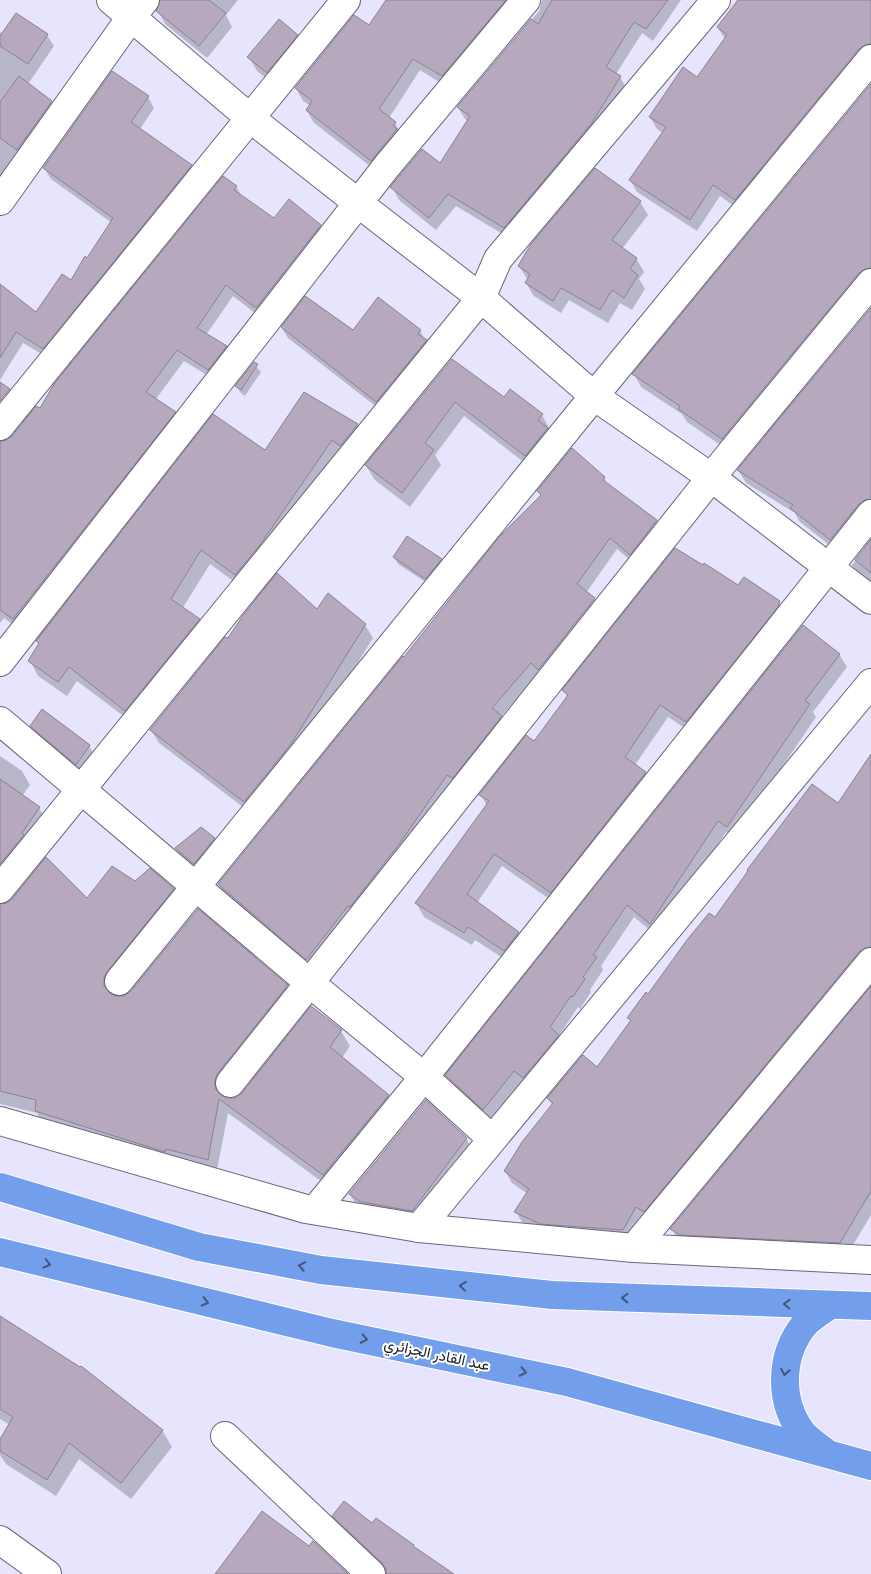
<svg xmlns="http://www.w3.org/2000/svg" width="871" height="1574" viewBox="0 0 871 1574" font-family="Montserrat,Vazirmatn,sans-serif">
  <rect width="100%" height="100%" fill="#e6e5fd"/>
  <g fill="#0003">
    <polygon points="162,0 238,0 226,15 232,27 207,58 165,24 158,11"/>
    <polygon points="388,0 524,0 449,88 420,70 389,118 395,123 402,135 379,173 314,123 307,111 311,106 303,101 296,88 369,26"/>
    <polygon points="542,0 681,0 653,41 642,33 616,74 620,77 627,89 511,239 456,206 436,230 399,200 392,187 440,165 468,121 465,119 458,107 539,11"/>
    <polygon points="736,0 871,0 871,58 742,212 720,196 697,231 637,192 630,180 663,133 657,129 650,117 697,79 725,39 718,28 738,2"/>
    <polygon points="0,32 3,34 47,35 54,46 28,84 51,102 58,113 0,180"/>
    <polygon points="297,36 305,50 276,86 257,71 249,57"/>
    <polygon points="871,86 871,282 729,451 687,422 682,414 641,387 634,374"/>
    <polygon points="148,97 154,108 140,129 191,166 197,178 50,359 23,343 0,380 0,285 36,314 71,282 112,223 51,179 44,168"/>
    <polygon points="236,187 243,198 274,220 320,226 327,237 263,319 233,296 206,335 226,347 233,358 215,380 184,361 156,399 175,413 181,424 20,630 4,618 0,623 0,442 6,442 40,410"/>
    <polygon points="640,202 648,215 622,249 636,258 644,272 639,279 645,289 632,310 620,303 608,323 569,300 561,313 534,296 526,283 528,280 519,266"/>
    <polygon points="871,310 871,513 838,552 799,521 795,513 746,483 738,470"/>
    <polygon points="282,328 353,332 420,331 432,352 383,412 288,338"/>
    <polygon points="452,360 504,399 542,415 550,430 534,470 464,416 435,455 441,465 410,507 375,480 366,466"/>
    <polygon points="254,364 261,372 245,396 241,393 236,386"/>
    <polygon points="305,394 357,425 366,440 244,589 210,564 182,609 199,620 207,634 134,724 77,681 67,696 38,676 30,661 266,452"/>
    <polygon points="604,478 609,486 657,521 663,533 637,566 617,549 586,593 594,599 601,611 538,675 501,717 508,729 314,971 226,897 219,885 404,659 542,496 539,491"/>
    <polygon points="871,541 871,586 859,577 852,565"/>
    <polygon points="394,557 441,560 445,567 430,585 398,564"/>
    <polygon points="738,587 779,602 787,615 694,734 668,717 635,765 645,773 653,786 558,905 502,866 477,903 518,933 526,946 512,964 475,940 472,945 424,917 416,903 487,806 481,795 534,743 568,698 564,690"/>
    <polygon points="317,611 365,625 373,638 299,758 252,814 159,743 151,730 228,640"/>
    <polygon points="839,654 847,667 813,712 816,717 734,838 726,832 657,936 634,917 601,966 603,970 590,990 591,992 580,1009 578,1007 558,1037 565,1048 491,1122 454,1088 447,1075"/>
    <polygon points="42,711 89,746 98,761 85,778 40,740 31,726"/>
    <polygon points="0,756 22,771 30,785 22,796 39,808 47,821 0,887"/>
    <polygon points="871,775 871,961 630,1242 523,1224 516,1212 528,1194 512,1183 505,1171 553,1106 548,1098 598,1069 632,1022 629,1018 715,918"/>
    <polygon points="214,839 223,853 202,878 185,863 176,849"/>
    <polygon points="135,882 173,889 181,904 114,988 18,917 87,900"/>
    <polygon points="0,942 104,982 111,995 116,998 287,986 296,1001 226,1089 223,1098 236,1099 341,1031 350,1046 342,1058 388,1096 397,1111 333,1190 228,1113 216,1175 45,1127 37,1113 0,1104"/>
    <polygon points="871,988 871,1215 847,1255 679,1241 672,1229"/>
    <polygon points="466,1138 479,1160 424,1232 362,1215 350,1194"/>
    <polygon points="0,1318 162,1430 172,1447 131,1499 79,1459 56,1496 6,1464 0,1455 0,1442 10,1425 0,1419"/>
    <polygon points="334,1516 373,1525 413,1546 415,1549 452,1574 387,1574 387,1571 339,1526"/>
  </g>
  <g fill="#b6a9be" stroke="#8c8094">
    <polygon points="160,0 209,0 226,13 199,46 156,11"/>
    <polygon points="386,0 506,0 442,76 413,59 379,109 396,122 393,126 397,129 371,161 306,110 312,101 295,88 354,15 369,25"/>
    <polygon points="552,0 668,0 646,29 634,22 606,67 621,76 591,124 504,228 448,194 429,218 390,187 422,149 440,163 470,116 457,107 531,19 538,24"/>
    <polygon points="738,0 871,0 871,44 865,45 859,49 735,200 713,185 690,220 629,180 666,127 649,117 683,67 697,77 727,35 717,27"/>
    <polygon points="16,13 48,34 28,64 0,46 0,36"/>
    <polygon points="279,19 298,35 267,73 247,57"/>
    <polygon points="112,71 149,96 131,122 192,165 43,349 16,332 0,358 0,284 36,312 62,274 71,280 85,256 87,258 113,218 43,168"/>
    <polygon points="19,76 52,101 17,150 0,138 0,102"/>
    <polygon points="871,84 871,268 865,269 859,273 722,439 678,409 680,406 632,374"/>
    <polygon points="595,168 641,201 612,240 637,258 630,269 638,275 624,298 612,290 600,310 561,288 553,301 525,283 530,274 518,266 531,244"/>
    <polygon points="223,176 237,186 234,190 274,218 289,199 321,225 256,308 226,285 197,328 227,346 208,370 177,350 146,392 176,412 13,619 0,610 0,441 6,440 12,436 36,406 40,408 54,384"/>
    <polygon points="305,296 353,330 378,297 421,330 418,334 427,340 376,402 281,327"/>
    <polygon points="871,308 871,499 865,500 859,504 830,540 790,508 793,505 737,470"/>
    <polygon points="452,359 504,397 510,389 543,414 538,420 548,428 525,456 455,402 425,443 434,450 402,493 365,465"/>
    <polygon points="254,362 258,364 241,390 235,386"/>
    <polygon points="0,382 10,389 0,401"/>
    <polygon points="304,392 358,424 340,446 332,440 260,545 235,575 201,550 171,599 200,619 125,711 69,667 58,682 28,661 39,643 36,641 213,414 265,450"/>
    <polygon points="572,448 605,477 603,480 657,520 630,555 610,538 577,584 595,598 538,670 531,663 492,708 502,716 453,778 447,775 400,843 350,907 348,906 306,960 218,884 403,656 404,657 499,537 541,495 537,491"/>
    <polygon points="407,536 442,559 425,579 393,557"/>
    <polygon points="871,539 871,573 855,560"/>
    <polygon points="675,548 703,565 704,563 738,585 744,577 780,601 778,607 686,722 660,705 625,757 646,772 551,893 494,854 467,894 519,932 504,951 468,927 464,933 415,903 489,801 479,795 526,735 534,741 568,695 562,690"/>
    <polygon points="277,573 317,609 328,593 366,624 291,744 244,802 150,730 225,637 228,638 244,614"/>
    <polygon points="803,625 840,654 805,701 810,704 727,827 718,821 650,924 627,905 593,955 597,957 583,977 585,979 573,997 571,996 550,1027 559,1035 523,1078 514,1071 483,1110 445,1075"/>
    <polygon points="42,709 90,745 76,765 30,726"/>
    <polygon points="871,754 871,947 865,948 859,952 644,1212 636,1207 623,1230 540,1224 514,1212 529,1189 504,1171 522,1142 553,1103 547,1098 583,1055 597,1067 631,1020 627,1018 646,992 648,994 687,940 709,913 715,917 748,871 747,870 812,784 838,803"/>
    <polygon points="0,779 40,807 22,833 24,835 0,864"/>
    <polygon points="201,827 215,838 194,864 175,848"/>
    <polygon points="46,857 87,898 112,866 135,881 150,868 174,889 107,972 104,978 104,986 110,993 116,996 124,996 131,991 198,909 288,985 218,1073 215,1080 215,1088 221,1095 227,1098 235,1098 242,1093 311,1006 342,1030 330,1047 389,1095 323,1175 219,1099 208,1160 166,1149 165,1152 35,1111 36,1100 0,1091 0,904 6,903 12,899"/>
    <polygon points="871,986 871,1191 840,1243 680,1235 670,1229"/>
    <polygon points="426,1100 467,1138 412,1211 361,1202 349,1194"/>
    <polygon points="0,1316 80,1367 81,1366 163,1430 121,1483 69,1443 47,1480 0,1451 0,1439 13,1417 0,1409"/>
    <polygon points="344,1501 372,1523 376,1518 414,1545 413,1546 454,1574 386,1574 386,1569 382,1563 332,1516"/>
    <polygon points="262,1511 309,1546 313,1541 348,1574 215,1574"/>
  </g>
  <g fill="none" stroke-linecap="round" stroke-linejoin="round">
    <defs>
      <g id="minor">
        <polyline points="111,0 250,118 358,203 481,298 594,396 712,478 871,600"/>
        <polyline points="0,201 132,16 145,0"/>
        <polyline points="0,426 346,0"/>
        <polyline points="0,662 387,166 526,0"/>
        <polyline points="0,721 311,984 424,1077 492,1139"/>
        <polyline points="0,889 481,298 498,259 716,0"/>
        <polyline points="119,981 594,396 871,59"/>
        <polyline points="230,1083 726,459 871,283"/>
        <polyline points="0,1121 306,1209 419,1228 871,683"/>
        <polyline points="315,1210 424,1077 871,514"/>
        <polyline points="419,1228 634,1248 871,1260"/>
        <polyline points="634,1248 871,962"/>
        <polyline points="225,1436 371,1574"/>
        <polyline points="0,1540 47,1574"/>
      </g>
      <g id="highway">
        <polyline points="0,1187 199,1247 321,1270 552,1295 871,1306"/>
        <polyline points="0,1252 332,1333 567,1382 871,1466"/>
        <path d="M825,1452c-6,-5 -15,-11 -21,-17 -26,-32 -25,-80 1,-111 7,-7 17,-13 25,-19"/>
      </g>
    </defs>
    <use href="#minor" stroke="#68677c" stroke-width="30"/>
    <use href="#highway" stroke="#fff" stroke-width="30"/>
    <use href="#minor" stroke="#fff" stroke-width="28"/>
    <use href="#highway" stroke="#729eec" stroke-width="28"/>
  </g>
  <defs><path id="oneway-chevron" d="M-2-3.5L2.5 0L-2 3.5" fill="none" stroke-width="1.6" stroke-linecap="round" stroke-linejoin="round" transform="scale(1.25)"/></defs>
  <g stroke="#43567e">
    <use href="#oneway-chevron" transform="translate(47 1264) rotate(14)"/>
    <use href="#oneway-chevron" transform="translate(302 1266) rotate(-169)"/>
    <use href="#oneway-chevron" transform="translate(463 1286) rotate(-174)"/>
    <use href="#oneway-chevron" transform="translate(625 1298) rotate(-178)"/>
    <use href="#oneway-chevron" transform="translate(205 1302) rotate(14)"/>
    <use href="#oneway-chevron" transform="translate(787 1304) rotate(-178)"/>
    <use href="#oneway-chevron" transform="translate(364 1339) rotate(12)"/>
    <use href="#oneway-chevron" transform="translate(523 1372) rotate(12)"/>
    <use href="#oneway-chevron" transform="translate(785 1372) rotate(99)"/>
  </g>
  <g text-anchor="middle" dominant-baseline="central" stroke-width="4" stroke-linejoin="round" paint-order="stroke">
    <g font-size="15" fill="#1c1b24" stroke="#fff">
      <text transform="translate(437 1354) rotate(12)">عبد القادر الجزائري</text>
    </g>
  </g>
</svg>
